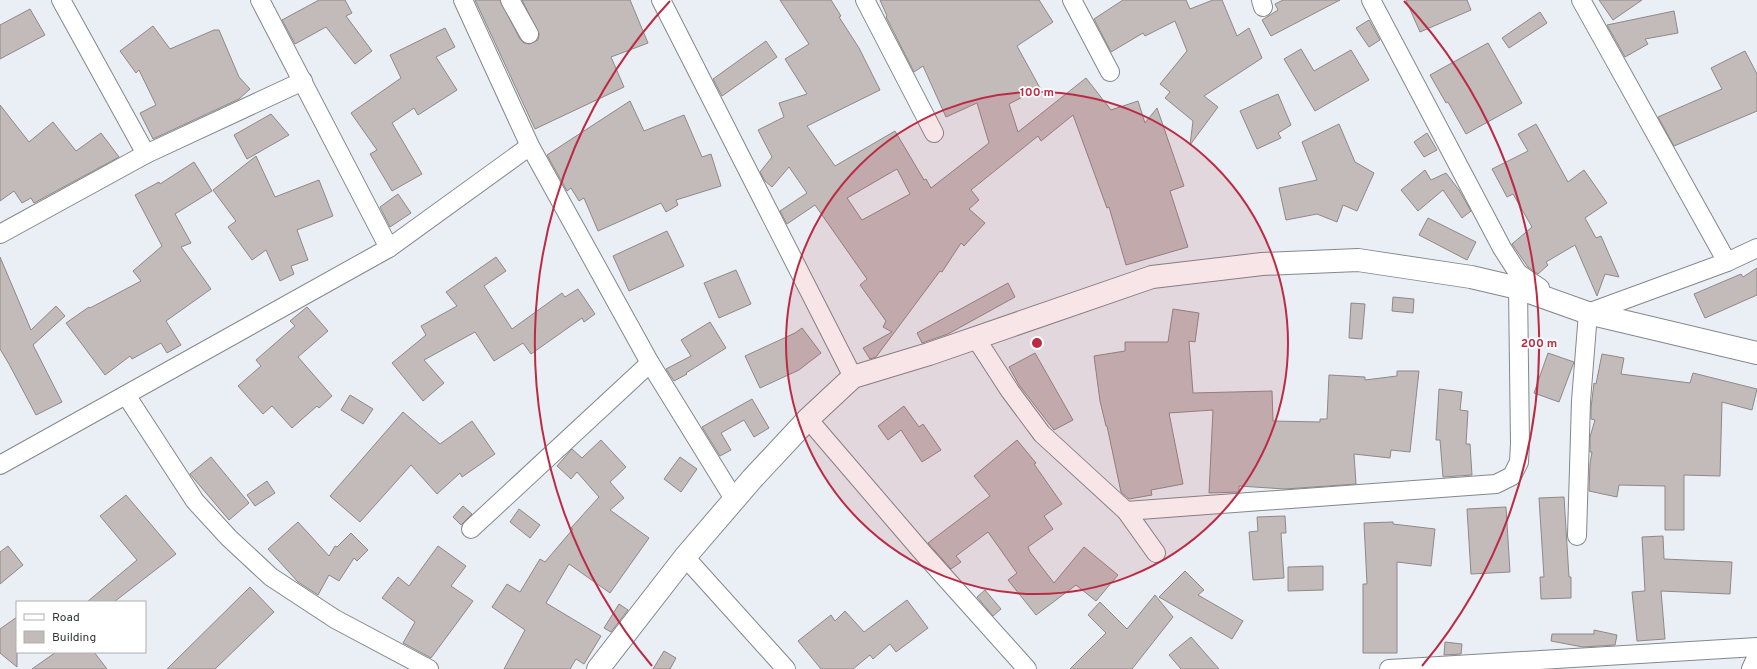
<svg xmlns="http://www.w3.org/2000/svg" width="1757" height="669" viewBox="0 0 1757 669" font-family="Overpass,sans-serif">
  <rect width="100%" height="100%" fill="#e9eff4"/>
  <g fill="#c3bbba" stroke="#8f8887" fill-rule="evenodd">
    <polygon points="319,0 345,0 352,13 346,16 372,51 355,64 326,27 295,44 282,20"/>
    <polygon points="475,0 500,0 520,39 524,43 529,44 538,40 539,34 522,0 630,0 648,43 611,57 624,87 535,129"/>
    <path d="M780,0h51l10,16 -2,1 20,31 21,42 -73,36 28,40 60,-35 29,49 2,-1 5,9 58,-45 -12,-40 -31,14 -23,-51 -9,6 -28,-55 1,-1 -7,-16h159l14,22 -36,24 23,42 -31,16 9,28 68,-54 25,32 27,-9 7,22 12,-15 27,78 -14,5 18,56 -62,18 -17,-58 -2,1 -34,-93 -32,26 -3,-5 -67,54 8,10 -10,9 16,14 -21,23 -3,-3 -19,29 -2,-1 -64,86 -6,2 -7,-11 29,-16 -9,-5 3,-6 -26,-36 7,-6 -52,-74 -28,19 -7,-13 27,-18 -18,-26 -17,20 -7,-6 -5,-9 12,-15 -14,-27 26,-13 -5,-14 28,-9 -22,-35 24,-15zM897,169l13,25 -48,26 -15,-22z"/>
    <polygon points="1123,0 1186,0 1190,9 1213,0 1222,0 1237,36 1249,28 1262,58 1204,96 1218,107 1190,145 1193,121 1165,98 1170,92 1160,84 1187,51 1175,21 1145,36 1143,33 1111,52 1094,19"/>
    <polygon points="1283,0 1340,0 1271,36 1262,20 1278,10 1275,4"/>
    <polygon points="1406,0 1467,0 1471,10 1420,32"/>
    <polygon points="1599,0 1642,0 1613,20"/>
    <polygon points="30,9 45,35 0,59 0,25"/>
    <polygon points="1674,11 1678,33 1645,39 1648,44 1625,57 1607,25"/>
    <polygon points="1540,12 1547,23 1509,48 1502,38"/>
    <polygon points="1369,20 1380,40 1369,47 1356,28"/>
    <polygon points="153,26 170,49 214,30 219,30 239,77 250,89 239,99 153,139 140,113 156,105 139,70 136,73 120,51"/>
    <polygon points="445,28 455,47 436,57 457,90 418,115 414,108 392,123 422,174 392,191 370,154 377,150 351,113 401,78 390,55"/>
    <polygon points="766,41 777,57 722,96 713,79"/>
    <polygon points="1488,43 1522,103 1466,134 1448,102 1446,103 1430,75"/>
    <polygon points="1301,49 1314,71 1351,50 1369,80 1315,111 1284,59"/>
    <polygon points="1745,51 1757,74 1757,111 1674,146 1658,117 1722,89 1711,68"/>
    <polygon points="1278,94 1291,125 1278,133 1281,138 1257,149 1240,111"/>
    <polygon points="630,101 644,131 684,115 702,157 711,154 721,186 676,200 678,205 666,212 661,203 598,231 584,198 579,201 571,188 567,191 547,155"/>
    <polygon points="0,105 29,142 53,122 76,151 101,133 119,157 34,203 31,198 22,203 14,191 0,201"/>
    <polygon points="271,114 289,135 247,159 234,135"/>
    <polygon points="1339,124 1355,162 1374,173 1357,211 1343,205 1337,222 1317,214 1286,220 1279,188 1317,180 1302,142"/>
    <polygon points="1536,124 1568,182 1584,170 1607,203 1585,218 1596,238 1601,236 1619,277 1605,274 1597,296 1575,245 1546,262 1548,265 1538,274 1528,267 1512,244 1532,227 1513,194 1507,197 1492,169 1528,151 1518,134"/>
    <polygon points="1427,133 1437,150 1424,157 1414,142"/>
    <polygon points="256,156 275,197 319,180 333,216 297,230 308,260 291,266 294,274 280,281 266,250 252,260 228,227 236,221 213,190"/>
    <polygon points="194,162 212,191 175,214 191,243 181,247 211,289 166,321 181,345 167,353 161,343 132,359 130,356 105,375 66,323 89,307 90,308 141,281 133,271 162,246 135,195 159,182 160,184"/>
    <polygon points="1425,170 1431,180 1446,173 1459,190 1471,211 1462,218 1443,190 1418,211 1401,190"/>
    <polygon points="398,194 411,213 390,227 380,207"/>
    <polygon points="1428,218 1476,242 1467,260 1419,235"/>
    <polygon points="667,231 684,266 629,291 613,256"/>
    <polygon points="0,257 31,330 56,306 65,316 33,345 62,402 36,415 9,364 0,349"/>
    <polygon points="496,257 506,271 484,286 512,329 562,293 565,297 578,289 595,314 584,322 582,318 531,354 523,343 494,361 475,332 424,360 444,383 423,401 392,363 426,335 421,326 457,306 446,292"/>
    <polygon points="1757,268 1757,295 1705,318 1694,294 1741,274 1743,277"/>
    <polygon points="736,270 751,304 719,318 704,283"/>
    <polygon points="1008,283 1015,297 948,334 922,343 917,333"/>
    <polygon points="1393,297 1414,299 1413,313 1392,311"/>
    <polygon points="1351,303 1365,304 1362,339 1349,338"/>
    <polygon points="307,307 328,331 298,357 332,396 319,408 317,406 292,428 272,406 263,414 238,386 261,366 256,360 295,326 290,321"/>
    <polygon points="1173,309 1199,313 1195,342 1189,341 1193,393 1272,391 1273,421 1320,422 1320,419 1327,419 1329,375 1365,377 1365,380 1397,376 1397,371 1419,371 1410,452 1391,450 1390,458 1354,454 1356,484 1285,489 1239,486 1239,492 1209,493 1213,410 1169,413 1183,484 1151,490 1152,495 1129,499 1121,492 1107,426 1106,426 1100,401 1094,356 1125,351 1125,342 1168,342"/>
    <polygon points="710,322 726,348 686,373 687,374 674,381 666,369 691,356 681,340"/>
    <polygon points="802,328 821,353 799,370 760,388 745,356 795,333"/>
    <polygon points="1035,353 1073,420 1054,430 1019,385 1009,367"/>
    <polygon points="1548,353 1574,362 1559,402 1534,393"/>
    <polygon points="1602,354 1624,358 1621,374 1690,383 1693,373 1757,389 1752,410 1722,402 1720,476 1684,475 1684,530 1665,530 1665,486 1619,485 1617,497 1589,491 1590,464 1592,452 1590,452 1590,437 1595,420 1591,419 1591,408 1594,383 1596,384"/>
    <polygon points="1439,389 1462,392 1460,410 1468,411 1466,444 1470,444 1472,475 1443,477 1440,440 1436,440"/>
    <polygon points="350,395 373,409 363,424 341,410"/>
    <polygon points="752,399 769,428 754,437 744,420 721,433 731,450 720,456 702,427"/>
    <polygon points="904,406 919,427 923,424 941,450 922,462 901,430 888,440 878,426"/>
    <polygon points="403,412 440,444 472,421 495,454 462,477 460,473 437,494 411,465 360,522 330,496"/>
    <polygon points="601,440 626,467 610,482 624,498 610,510 649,538 610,593 569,564 546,603 601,636 584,664 576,659 570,669 504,669 525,630 492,607 507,584 520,592 540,559 545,562 573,529 571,528 599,497 577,472 571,479 557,466 572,449 582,458"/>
    <polygon points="1017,440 1036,463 1034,464 1062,504 1044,516 1053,529 1028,547 1030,552 1054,583 1084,547 1118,575 1096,601 1076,585 1036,615 1008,580 1017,573 988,532 956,556 961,562 951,569 928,543 990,496 974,476"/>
    <polygon points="211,457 249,503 229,520 190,474"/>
    <polygon points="680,457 697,469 681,492 664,479"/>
    <polygon points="267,481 275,493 255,506 247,495"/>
    <polygon points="126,495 176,554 114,602 87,602 137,560 100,516"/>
    <polygon points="1564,497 1569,577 1571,577 1571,598 1541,599 1540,577 1544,577 1539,498"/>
    <polygon points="463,506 472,514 461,525 453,517"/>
    <polygon points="1506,507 1510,572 1471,574 1467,509"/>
    <polygon points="519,509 540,525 530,538 510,522"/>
    <polygon points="1285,516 1286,533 1281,533 1284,578 1253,580 1249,532 1258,531 1257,517"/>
    <polygon points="298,522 329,556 335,546 337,547 351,533 368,550 357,561 354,558 339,581 329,575 318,595 298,582 268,549"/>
    <polygon points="1393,522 1393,524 1435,529 1431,566 1397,562 1397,653 1363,653 1363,584 1367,584 1364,523"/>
    <polygon points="1663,536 1664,559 1732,562 1730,594 1661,591 1665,639 1637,641 1632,592 1645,591 1642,537"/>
    <polygon points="8,546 23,565 0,584 0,552"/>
    <polygon points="438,546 466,566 451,586 473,601 431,658 403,643 415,622 382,598 398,577 409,586"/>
    <polygon points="1323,566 1323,590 1288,591 1288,567"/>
    <polygon points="1185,571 1204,590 1198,595 1243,621 1232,639 1159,597"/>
    <polygon points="250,587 274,612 215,669 167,669"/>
    <polygon points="985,590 1001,609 993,616 977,597"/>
    <polygon points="1155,595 1173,617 1132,669 1070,669 1106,633 1088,615 1100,602 1127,629"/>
    <polygon points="907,600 928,628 896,652 890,644 873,659 870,655 853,669 821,669 798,641 831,615 835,621 845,611 864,632"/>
    <polygon points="619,604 628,610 611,632 604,628"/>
    <polygon points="17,617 17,667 0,653 0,629"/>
    <polygon points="1594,630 1617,635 1615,645 1583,647 1551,641 1552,634 1594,634"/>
    <polygon points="1191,637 1219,669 1181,669 1169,655"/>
    <polygon points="1445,642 1462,644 1461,654 1444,655"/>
    <polygon points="664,651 676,658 670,669 653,669"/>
    <polygon points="56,652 94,652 107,669 32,669"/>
  </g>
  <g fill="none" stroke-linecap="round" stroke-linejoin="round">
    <defs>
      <g id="minor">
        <polyline points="61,0 146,154"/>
        <polyline points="260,0 389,248"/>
        <polyline points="463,0 530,146 650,363 734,499"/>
        <polyline points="510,0 529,34"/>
        <polyline points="661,0 853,377"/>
        <polyline points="865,0 934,133"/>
        <polyline points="1072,0 1110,72"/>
        <polyline points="1261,0 1263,7"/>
        <polyline points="1371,0 1502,248 1518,273 1540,288"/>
        <polyline points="1581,0 1727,262"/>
        <polyline points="0,234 146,154 303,81"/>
        <polyline points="1584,311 1588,313 1727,262 1757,248"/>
        <polyline points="975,337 1010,391 1042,434 1126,511 1156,553"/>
        <polyline points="126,395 195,501 229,538 271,577 335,619 429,669"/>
        <polyline points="808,419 923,553 1027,669"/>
        <polyline points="0,465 389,248 530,146"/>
        <polyline points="1126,511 1496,484 1512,476 1519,462 1520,444 1518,288"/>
        <polyline points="471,529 650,363"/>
        <polyline points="1577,536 1581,401 1588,313"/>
        <polyline points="685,557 786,669"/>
        <polyline points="1389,669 1757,647"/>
        <polyline points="1751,669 1757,656"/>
      </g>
      <polyline id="tertiary" points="598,669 685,557 752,479 808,419 853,377 929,354 1152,277 1262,264 1358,260 1471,277 1518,288 1588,313 1757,353"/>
    </defs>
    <use href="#minor" stroke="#83888c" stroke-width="20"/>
    <use href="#tertiary" stroke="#83888c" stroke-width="24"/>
    <use href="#minor" stroke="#fff" stroke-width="18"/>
    <use href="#tertiary" stroke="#fff" stroke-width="22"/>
  </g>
  <circle cx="1037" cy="343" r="251" fill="#bc2b44" fill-opacity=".12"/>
  <g fill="none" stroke="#bc2b44" stroke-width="2">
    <circle cx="1037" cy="343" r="251"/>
    <path d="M652 666A502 502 0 0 1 670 1M1404 1A502 502 0 0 1 1422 666"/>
  </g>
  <circle cx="1037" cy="343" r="6" fill="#bc2b44" stroke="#fff" stroke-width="2"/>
  <g font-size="12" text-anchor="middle" font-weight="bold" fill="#bc2b44" stroke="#fff" stroke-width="3.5" stroke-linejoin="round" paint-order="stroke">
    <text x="1037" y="96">100 m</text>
    <text x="1539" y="347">200 m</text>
  </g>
  <rect x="16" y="601" width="130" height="52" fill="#ffffff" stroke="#aeafaf"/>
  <rect x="24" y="614" width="20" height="6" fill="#ffffff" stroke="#aeafaf"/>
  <text x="52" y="621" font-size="12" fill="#343638">Road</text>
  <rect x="24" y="631" width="20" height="12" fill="#c3bbba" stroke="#aeafaf"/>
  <text x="52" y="641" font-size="12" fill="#343638">Building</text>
</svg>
